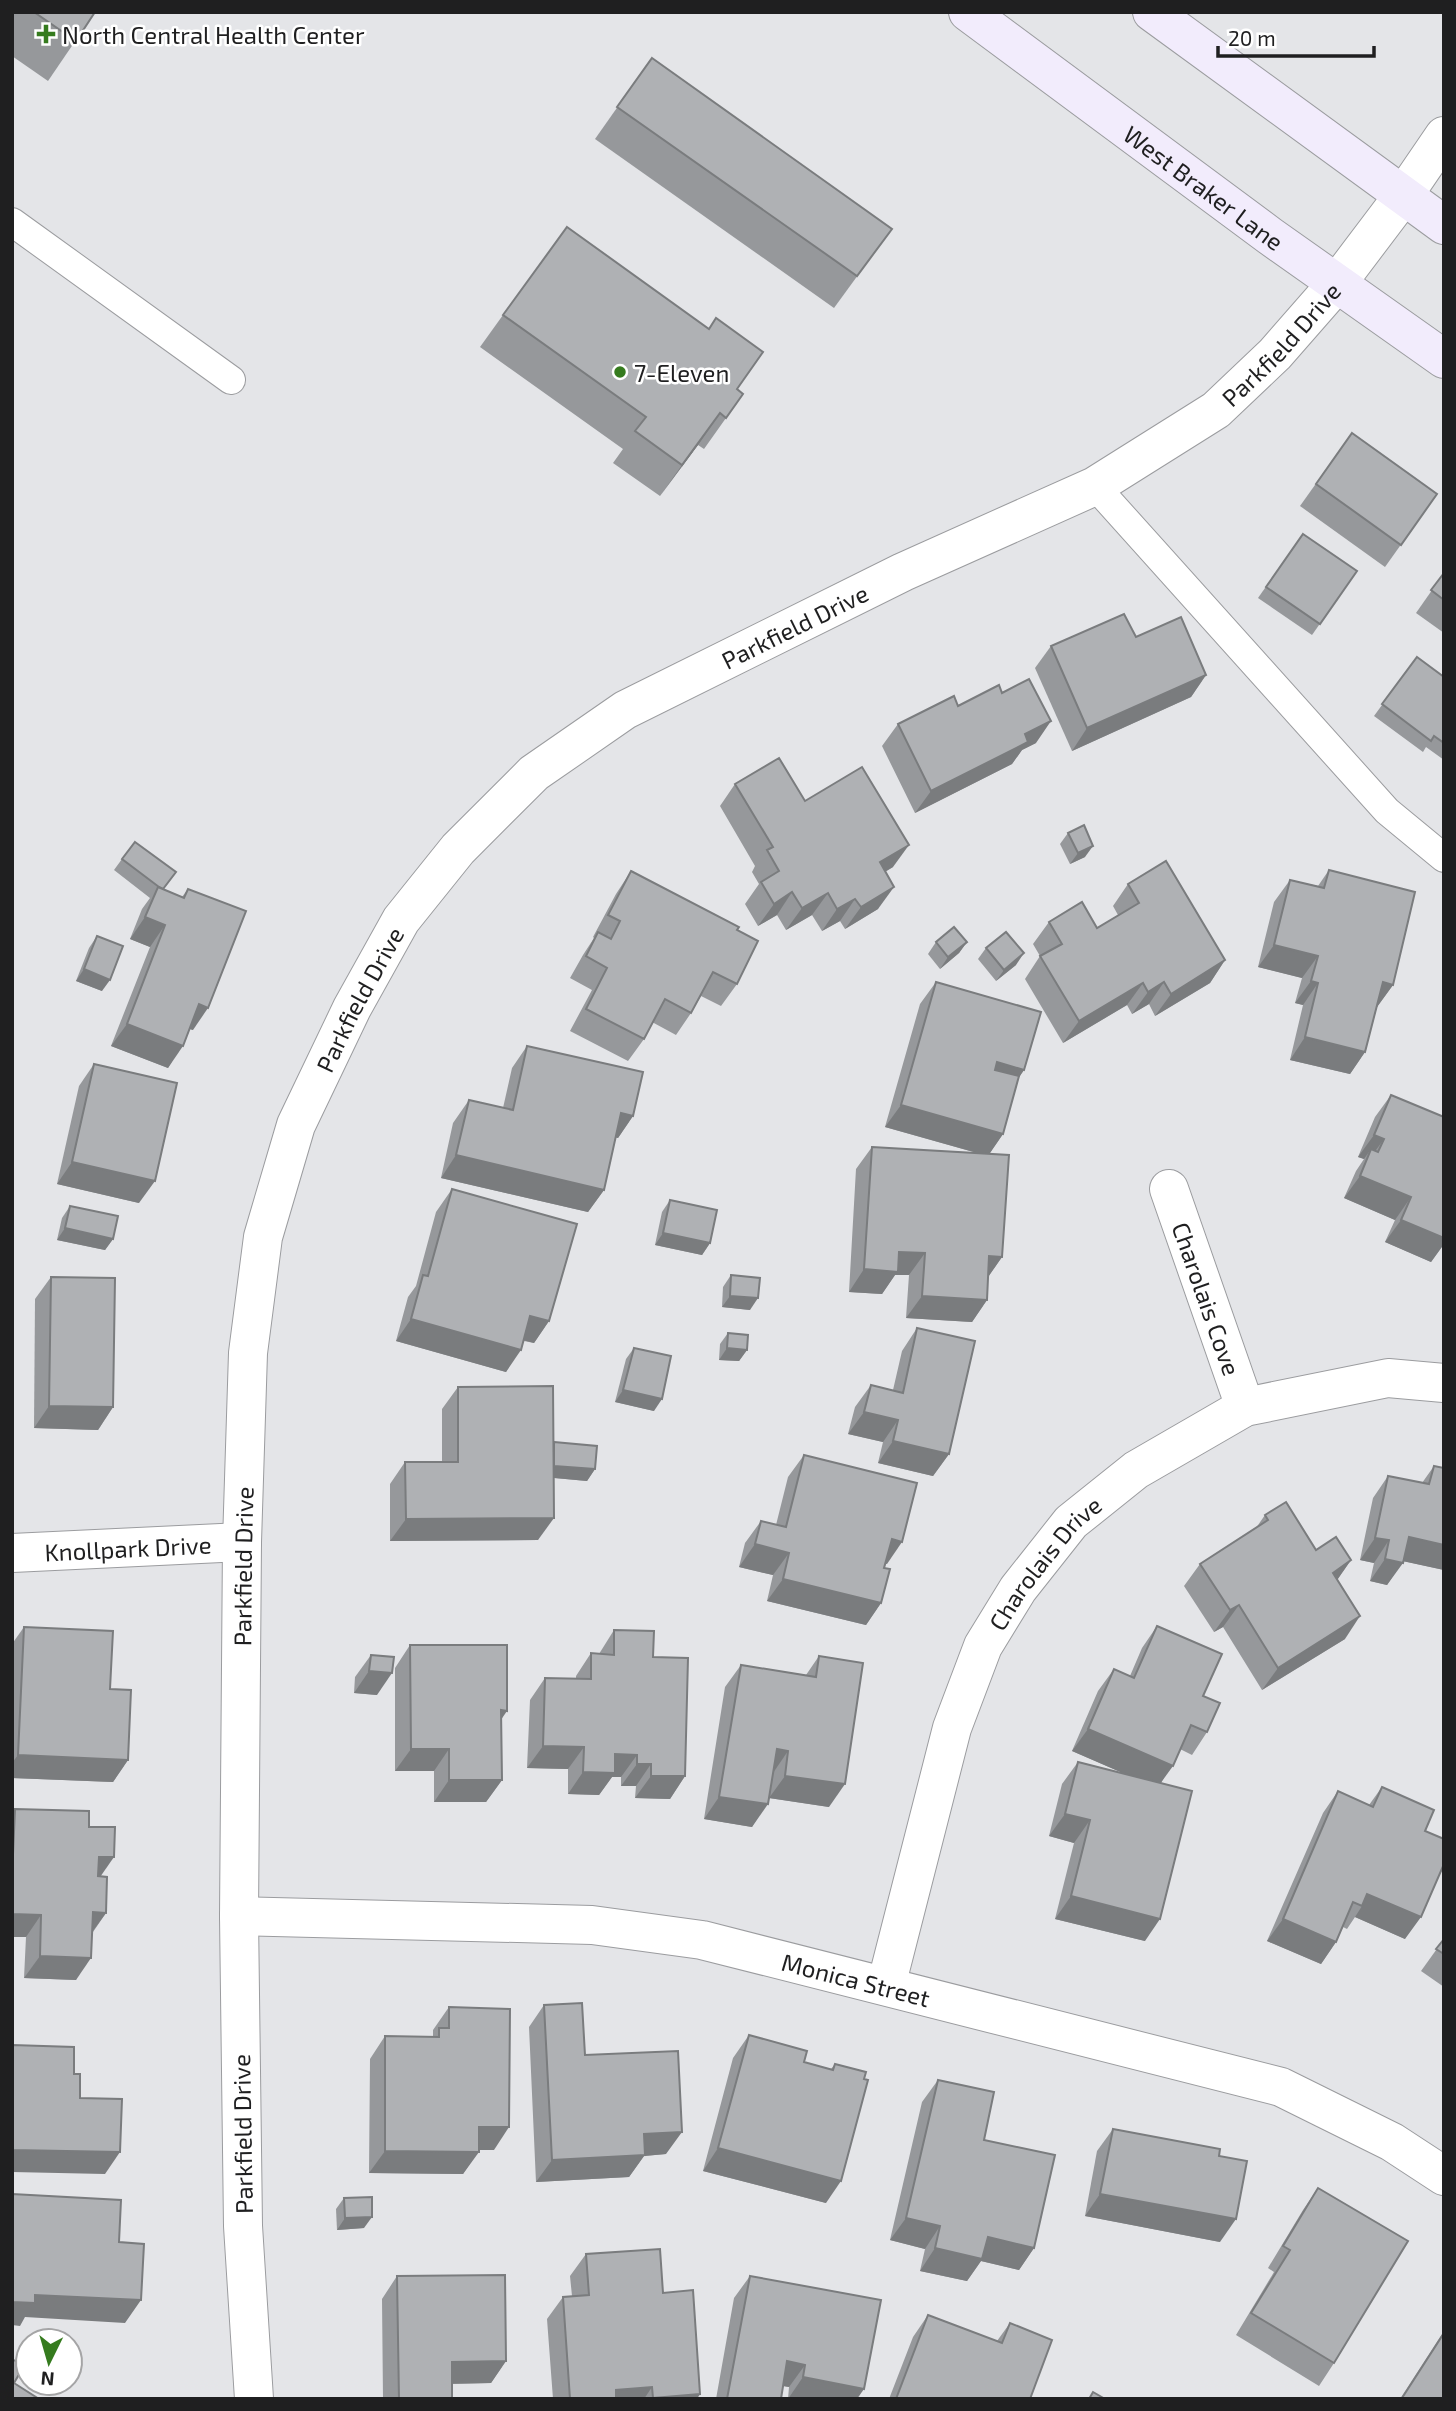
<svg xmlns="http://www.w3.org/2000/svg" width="1456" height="2411" viewBox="0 0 1456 2411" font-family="'Exo 2',sans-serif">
  <rect width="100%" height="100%" fill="#e4e5e8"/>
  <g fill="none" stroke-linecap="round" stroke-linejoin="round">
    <defs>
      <g id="service">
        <polyline points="12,222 231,380"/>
        <polyline points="1095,486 1387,811 1444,858"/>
      </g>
      <g id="minor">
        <path id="s1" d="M1169,1189l76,218"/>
        <path id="s2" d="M12,1553l230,-11"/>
        <path id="s3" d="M239,1916l353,9 110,15 579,147 111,55 52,34"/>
        <path id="s4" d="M886,1986l66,-258 31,-82 35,-57 53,-67 65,-52 109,-63 143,-29 56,5"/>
      </g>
      <g id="tertiary">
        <path id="s5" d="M254,2399l-11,-173 -4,-310 3,-374 6,-189 15,-116 33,-112 56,-117 49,-88 57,-71 76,-76 91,-63 278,-138 192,-86 121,-76 59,-56 63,-72 65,-86 41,-60"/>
      </g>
      <g id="secondary">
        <path id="s6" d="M968,12l302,224 174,123"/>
        <polyline points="1152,12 1444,225"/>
      </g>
    </defs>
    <use href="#service" stroke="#9b9c9f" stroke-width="30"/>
    <use href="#minor" stroke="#9b9c9f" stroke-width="40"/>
    <use href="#tertiary" stroke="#9b9c9f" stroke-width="40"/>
    <use href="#secondary" stroke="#9b9c9f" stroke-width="40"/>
    <use href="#service" stroke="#fff" stroke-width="28"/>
    <use href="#minor" stroke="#fff" stroke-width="38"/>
    <use href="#tertiary" stroke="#fff" stroke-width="38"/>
    <use href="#secondary" stroke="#f2ecfc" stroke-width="38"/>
  </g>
  <g fill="#96989b">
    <polygon points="12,12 95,12 48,81 12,56"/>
    <polygon points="652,58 869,260 834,308 595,139"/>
    <polygon points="503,315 737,389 743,394 704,449 698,445 660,496 613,463 623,449 480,347"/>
    <polygon points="1352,433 1437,494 1385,567 1300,506"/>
    <polygon points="1303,534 1357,571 1312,635 1258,598"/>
    <polygon points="1444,573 1444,633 1416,613"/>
    <polygon points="1136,637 1206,675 1191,697 1072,751 1035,668 1051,646"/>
    <polygon points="1417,657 1444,677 1444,760 1426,747 1423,752 1374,716"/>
    <polygon points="1002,693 1036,743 1022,750 1012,764 915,813 882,746 898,724"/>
    <polygon points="735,784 805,801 893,867 885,872 878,909 845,929 840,921 822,931 812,915 786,930 777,915 758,926 745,904 759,884 752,872 755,866 720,806"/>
    <polygon points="1068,833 1085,857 1070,864 1060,844"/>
    <polygon points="122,859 164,889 182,897 188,889 193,1030 190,1029 168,1068 111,1046 150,947 130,939 142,909 150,898 114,870"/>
    <polygon points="1329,870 1393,985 1377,1007 1365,1052 1350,1074 1290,1060 1303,1005 1295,1003 1302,978 1258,967 1274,902 1290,880 1318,886"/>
    <polygon points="631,871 737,930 737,984 721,1006 701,996 691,1013 676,1035 652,1022 644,1039 628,1061 570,1031 592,990 570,978 583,955 594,938 593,937 616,894"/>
    <polygon points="1128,884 1225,960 1210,983 1155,1016 1149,1004 1132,1014 1127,1005 1063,1043 1025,979 1040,956 1033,944 1049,922 1097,928 1118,915 1113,906"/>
    <polygon points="97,936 102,991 76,981 89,948"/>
    <polygon points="936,942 967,942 959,953 940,969 928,954"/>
    <polygon points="986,948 1016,965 996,981 978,959"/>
    <polygon points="936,982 1024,1070 1019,1077 1003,1134 989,1154 1002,1257 988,1277 987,1300 972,1322 906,1318 909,1275 895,1275 882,1294 849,1292 856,1169 872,1147 977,1153 885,1127 920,1004"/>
    <polygon points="527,1046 633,1116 618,1138 615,1137 604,1190 588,1212 441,1178 453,1123 469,1100 503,1108 512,1068"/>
    <polygon points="94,1064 139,1203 57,1184 79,1086"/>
    <polygon points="1391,1095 1444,1117 1444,1244 1431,1262 1385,1242 1395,1220 1344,1198 1356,1171 1364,1159 1358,1157 1375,1117"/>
    <polygon points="452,1189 549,1321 534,1343 524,1341 506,1372 396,1341 408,1297 416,1286 436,1212"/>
    <polygon points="670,1200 710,1243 702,1255 655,1245 662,1212"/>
    <polygon points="70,1206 113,1239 105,1250 57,1240 62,1218"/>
    <polygon points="731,1275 750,1310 722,1307 723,1287"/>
    <polygon points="51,1277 113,1407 98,1430 34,1428 35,1299"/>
    <polygon points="917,1328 949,1454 933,1476 878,1463 883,1442 848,1434 855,1407 871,1385 893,1390 902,1351"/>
    <polygon points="728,1333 747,1350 739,1361 719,1360 720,1344"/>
    <polygon points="634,1348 654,1411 615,1402 626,1359"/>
    <polygon points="458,1387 595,1469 587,1481 554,1478 538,1540 390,1541 390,1484 405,1462 442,1462 442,1409"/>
    <polygon points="804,1455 887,1564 886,1564 884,1568 881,1603 866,1625 767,1601 773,1575 739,1567 745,1543 761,1521 776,1525 788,1477"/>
    <polygon points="1434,1466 1444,1468 1444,1570 1403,1561 1387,1585 1370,1581 1374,1563 1360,1560 1373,1498 1388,1476 1422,1483"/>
    <polygon points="1265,1515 1316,1550 1351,1560 1337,1580 1345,1639 1262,1690 1223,1627 1214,1632 1184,1586 1200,1564 1256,1528"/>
    <polygon points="1157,1626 1203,1696 1207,1732 1192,1755 1180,1749 1161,1783 1145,1941 1055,1919 1074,1843 1049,1836 1062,1784 1078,1762 1123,1773 1072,1751 1098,1691 1114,1669 1130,1676 1142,1648"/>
    <polygon points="24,1627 110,1689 128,1760 113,1782 12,1778 12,1644"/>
    <polygon points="614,1630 653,1657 685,1776 670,1799 635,1798 636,1786 621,1786 621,1777 612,1777 599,1795 568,1794 568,1769 527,1768 530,1700 545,1678 576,1679 576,1676 591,1653 599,1654"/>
    <polygon points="410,1645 501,1719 502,1780 486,1802 434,1802 434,1771 395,1771 395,1668"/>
    <polygon points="371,1655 377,1695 354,1693 355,1677"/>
    <polygon points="819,1656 829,1807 769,1798 752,1827 704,1819 725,1687 741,1665 806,1675"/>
    <polygon points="1382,1787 1425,1831 1405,1939 1355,1917 1347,1929 1343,1927 1336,1942 1321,1964 1267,1941 1323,1813 1338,1791 1369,1805"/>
    <polygon points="15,1809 89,1827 101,1876 106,1913 93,1932 76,1980 24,1978 26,1937 12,1937 12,1813"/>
    <polygon points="1444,1939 1444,1987 1421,1971"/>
    <polygon points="544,2005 585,2055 666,2154 644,2156 629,2177 536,2182 529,2027"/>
    <polygon points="449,2007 494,2150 479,2150 463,2174 369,2173 370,2059 385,2036 433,2037 433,2030"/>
    <polygon points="749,2035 804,2062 831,2069 835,2064 826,2203 703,2171 733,2058"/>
    <polygon points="938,2080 984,2140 1034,2248 1019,2270 981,2261 967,2281 920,2271 925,2249 890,2240 922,2102"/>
    <polygon points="1113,2129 1219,2156 1220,2242 1085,2216 1097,2151"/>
    <polygon points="1318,2188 1334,2363 1319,2386 1236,2335 1274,2272 1268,2268 1303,2210"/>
    <polygon points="344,2198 364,2228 337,2230 336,2209"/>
    <polygon points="586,2254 663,2293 697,2399 553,2399 547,2319 563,2297 572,2296 570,2276"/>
    <polygon points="397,2276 506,2361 491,2383 452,2384 452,2399 383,2399 382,2299"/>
    <polygon points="750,2276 857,2399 788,2399 789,2387 783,2386 781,2399 716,2399 734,2298"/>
    <polygon points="928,2315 997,2341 1010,2323 1030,2399 889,2399 913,2337"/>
    <polygon points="1444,2331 1444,2399 1400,2399"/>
  </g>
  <g fill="#7a7c7e">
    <polygon points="720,413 698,445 660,496 682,465"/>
    <polygon points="1206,675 1191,697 1072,751 1087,728"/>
    <polygon points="1051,721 1036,743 1022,750 1012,764 915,813 931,791 1025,734"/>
    <polygon points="909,845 893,867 864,884 880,862"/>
    <polygon points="1093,846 1085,857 1070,864 1078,853"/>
    <polygon points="894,887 878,909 845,929 861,907"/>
    <polygon points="792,892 777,915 758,926 774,904"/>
    <polygon points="828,893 812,915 786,930 802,908"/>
    <polygon points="855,899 840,921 822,931 837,909"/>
    <polygon points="145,917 165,925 150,947 130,939"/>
    <polygon points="967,942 959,953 940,969 948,957"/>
    <polygon points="1274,945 1318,956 1302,978 1258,967"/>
    <polygon points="1024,953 1016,965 996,981 1004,970"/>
    <polygon points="1225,960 1210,983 1155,1016 1171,994"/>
    <polygon points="84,969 110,980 102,991 76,981"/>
    <polygon points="1311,981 1318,983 1303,1005 1295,1003"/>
    <polygon points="1164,982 1149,1004 1132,1014 1148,992"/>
    <polygon points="1383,982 1393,985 1377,1007 1367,1004"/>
    <polygon points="1143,983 1127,1005 1063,1043 1079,1021"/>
    <polygon points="199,1004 208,1008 193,1030 183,1027"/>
    <polygon points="127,1024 183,1046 168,1068 111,1046"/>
    <polygon points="1305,1037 1365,1052 1350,1074 1290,1060"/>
    <polygon points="997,1062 1024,1070 1009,1092 982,1084"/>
    <polygon points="901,1105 1003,1134 988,1156 885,1127"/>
    <polygon points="621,1113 633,1116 618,1138 605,1135"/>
    <polygon points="1374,1135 1384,1139 1368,1161 1371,1149 1364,1159 1358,1157"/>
    <polygon points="456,1155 604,1190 588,1212 441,1178"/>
    <polygon points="72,1162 155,1181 139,1203 57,1184"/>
    <polygon points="1360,1176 1411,1197 1395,1220 1344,1198"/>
    <polygon points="1401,1220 1444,1234 1444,1244 1431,1262 1385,1242"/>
    <polygon points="65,1228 113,1239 105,1250 57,1240"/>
    <polygon points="663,1233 710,1243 702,1255 655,1245"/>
    <polygon points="899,1252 925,1253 909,1275 895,1275 882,1294 849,1292 864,1269"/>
    <polygon points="989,1256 1002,1257 986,1280"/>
    <polygon points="730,1296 758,1298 750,1310 722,1307"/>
    <polygon points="922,1296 987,1300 972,1322 906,1318"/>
    <polygon points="530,1316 549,1321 534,1343 515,1338"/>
    <polygon points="411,1319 521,1350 506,1372 396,1341"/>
    <polygon points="727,1348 747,1350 739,1361 719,1360"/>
    <polygon points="623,1390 662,1399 654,1411 615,1402"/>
    <polygon points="49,1406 113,1407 98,1430 34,1428"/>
    <polygon points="864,1412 898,1420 883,1442 848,1434"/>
    <polygon points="893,1441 949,1454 933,1476 878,1463"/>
    <polygon points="552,1466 595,1469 587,1481 544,1477"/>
    <polygon points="554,1518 538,1540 390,1541 406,1519"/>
    <polygon points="1409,1537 1444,1545 1444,1570 1393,1559"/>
    <polygon points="1375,1538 1389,1540 1374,1563 1360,1560"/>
    <polygon points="892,1539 902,1542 887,1564 877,1561"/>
    <polygon points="755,1544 789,1553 773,1575 739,1567"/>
    <polygon points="1385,1559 1403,1563 1387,1585 1370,1581"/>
    <polygon points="1351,1560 1335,1583 1333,1573"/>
    <polygon points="783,1579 881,1603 866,1625 767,1601"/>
    <polygon points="1239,1605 1223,1627 1214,1632 1230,1610"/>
    <polygon points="1360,1616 1345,1639 1262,1690 1278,1668"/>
    <polygon points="369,1671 392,1673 377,1695 354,1693"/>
    <polygon points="501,1710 507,1711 492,1733"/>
    <polygon points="1088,1729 1173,1766 1157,1788 1072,1751"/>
    <polygon points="543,1746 584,1747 568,1769 527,1768"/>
    <polygon points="411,1749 449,1749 434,1771 395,1771"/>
    <polygon points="777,1749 788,1751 773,1773"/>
    <polygon points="615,1754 637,1755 621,1777 612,1777 599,1795 568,1794 583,1772"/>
    <polygon points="18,1755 128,1760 113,1782 12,1778 12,1763"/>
    <polygon points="637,1764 651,1764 636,1786 621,1786"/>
    <polygon points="651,1776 685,1776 670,1799 635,1798"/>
    <polygon points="785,1776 845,1784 829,1807 769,1798"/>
    <polygon points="449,1780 502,1780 486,1802 434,1802"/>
    <polygon points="719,1797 768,1804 752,1827 704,1819"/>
    <polygon points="1065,1814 1090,1820 1074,1843 1049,1836"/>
    <polygon points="99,1857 114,1857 98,1880"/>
    <polygon points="1367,1894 1421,1917 1405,1939 1355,1917 1362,1906"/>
    <polygon points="1071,1896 1160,1919 1145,1941 1055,1919"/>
    <polygon points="93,1912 106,1913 90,1935"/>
    <polygon points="12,1914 41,1915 26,1937 12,1937"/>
    <polygon points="1283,1919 1336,1942 1321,1964 1267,1941"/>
    <polygon points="40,1956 91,1958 76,1980 24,1978"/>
    <polygon points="479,2127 509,2127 494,2150 463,2150"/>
    <polygon points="682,2132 666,2154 644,2156 629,2177 536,2182 552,2160 644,2134"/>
    <polygon points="718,2148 841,2181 826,2203 703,2171"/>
    <polygon points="12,2150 120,2152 105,2174 12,2172"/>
    <polygon points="385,2151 479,2152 463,2174 369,2173"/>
    <polygon points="1100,2194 1236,2219 1220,2242 1085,2216"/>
    <polygon points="372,2217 364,2228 337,2230 345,2218"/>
    <polygon points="906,2218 940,2226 925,2249 890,2240"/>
    <polygon points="988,2237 1034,2248 1019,2270 981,2261 967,2281 920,2271 935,2248"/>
    <polygon points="35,2295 141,2300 125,2323 25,2317 20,2326 12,2325 12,2302"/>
    <polygon points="506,2361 491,2383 436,2384 452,2362"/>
    <polygon points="787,2361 805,2365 789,2387 772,2384"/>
    <polygon points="803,2377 864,2389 857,2399 788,2399"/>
    <polygon points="652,2387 644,2399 610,2399 616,2390"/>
    <polygon points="700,2394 697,2399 652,2399 653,2398"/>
  </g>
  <g fill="#afb1b4" stroke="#7a7c7e" stroke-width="2">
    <polygon points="34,12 95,12 76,41"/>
    <polygon points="652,58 892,229 857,276 617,107"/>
    <polygon points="567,227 709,329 716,318 763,352 737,389 743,394 726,418 720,413 682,465 635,431 646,417 503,315"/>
    <polygon points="1352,433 1437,494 1401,545 1316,484"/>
    <polygon points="1303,534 1357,571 1320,624 1266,587"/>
    <polygon points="1444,573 1444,600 1431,590"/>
    <polygon points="1124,614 1136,637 1181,617 1206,675 1087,728 1051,646"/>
    <polygon points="1417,657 1444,677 1444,743 1434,736 1431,741 1382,704"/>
    <polygon points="1029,679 1051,721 1025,734 1028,742 931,791 898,724 954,696 958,706 999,685 1002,693"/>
    <polygon points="779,758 805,801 862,767 909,845 880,862 894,887 861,907 855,899 837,909 828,893 802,908 792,892 774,904 761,882 779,871 767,850 773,847 735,784"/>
    <polygon points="1084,825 1093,846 1078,853 1068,833"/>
    <polygon points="135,842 176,872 163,889 159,887 122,859"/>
    <polygon points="1166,861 1225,960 1171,994 1164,982 1148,992 1143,983 1079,1021 1040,956 1062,944 1049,922 1082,902 1097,928 1139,903 1128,884"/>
    <polygon points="1329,870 1415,892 1393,985 1383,982 1365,1052 1305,1037 1318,983 1311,981 1318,956 1274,945 1290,880 1324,888"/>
    <polygon points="631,871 739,927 737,930 758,941 737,984 713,972 691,1013 665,999 644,1039 586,1009 607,968 586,956 598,932 611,939 620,921 608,915"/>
    <polygon points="158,887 184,898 188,889 246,911 208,1008 199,1004 183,1046 127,1024 165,925 145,917"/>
    <polygon points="954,927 967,942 948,957 936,942"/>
    <polygon points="1006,932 1024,953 1004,970 986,948"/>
    <polygon points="97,936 123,946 110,980 84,969"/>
    <polygon points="936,982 1041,1012 1024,1070 997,1062 995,1070 1019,1076 1003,1134 901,1105"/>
    <polygon points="527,1046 643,1072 633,1116 621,1113 604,1190 456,1155 469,1100 513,1110"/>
    <polygon points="94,1064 177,1083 155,1181 72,1162"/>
    <polygon points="1391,1095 1444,1117 1444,1238 1401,1220 1411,1197 1360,1176 1371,1149 1378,1152 1384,1139 1374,1135"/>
    <polygon points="872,1147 1009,1155 1002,1257 989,1256 987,1300 922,1296 925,1253 899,1252 898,1272 864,1269"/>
    <polygon points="452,1189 577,1224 549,1321 530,1316 521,1350 411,1319 423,1275 428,1276"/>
    <polygon points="670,1200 717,1210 710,1243 663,1233"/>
    <polygon points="70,1206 118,1216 113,1239 65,1228"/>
    <polygon points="731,1275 760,1278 758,1298 730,1296"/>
    <polygon points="51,1277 115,1278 113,1407 49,1406"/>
    <polygon points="917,1328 975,1341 949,1454 893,1441 898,1420 864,1412 871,1385 903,1393"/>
    <polygon points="728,1333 748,1335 747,1350 727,1348"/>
    <polygon points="634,1348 671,1356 662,1399 623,1390"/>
    <polygon points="553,1386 554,1518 406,1519 405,1462 458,1462 458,1387"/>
    <polygon points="554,1442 597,1446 595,1469 554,1466"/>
    <polygon points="804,1455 917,1483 902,1542 892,1539 884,1568 890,1569 881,1603 783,1579 789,1553 755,1544 761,1521 786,1527"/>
    <polygon points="1434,1466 1444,1468 1444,1545 1409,1537 1403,1563 1385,1559 1389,1540 1375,1538 1388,1476 1429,1484"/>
    <polygon points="1286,1502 1316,1550 1336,1537 1351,1560 1333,1573 1360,1616 1278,1668 1239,1605 1230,1610 1200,1564 1268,1520 1265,1515"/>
    <polygon points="1157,1626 1222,1654 1203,1696 1220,1703 1207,1732 1191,1725 1173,1766 1088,1729 1114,1669 1134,1678"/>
    <polygon points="24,1627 113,1631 110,1689 131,1690 128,1760 18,1755"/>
    <polygon points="614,1630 654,1631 653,1657 688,1658 685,1776 651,1776 651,1764 637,1764 637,1755 615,1754 615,1773 583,1772 584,1747 543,1746 545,1678 591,1679 591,1653 614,1655"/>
    <polygon points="410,1645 507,1645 507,1711 501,1710 502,1780 449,1780 449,1749 411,1749"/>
    <polygon points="371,1655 394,1657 392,1673 369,1671"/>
    <polygon points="819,1656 863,1663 845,1784 785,1776 788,1751 777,1749 768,1804 719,1797 741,1665 816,1677"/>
    <polygon points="1078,1762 1192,1791 1160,1919 1071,1896 1090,1820 1065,1814"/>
    <polygon points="1382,1787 1434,1810 1425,1831 1444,1839 1444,1864 1421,1917 1367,1894 1362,1906 1353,1902 1336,1942 1283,1919 1338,1791 1373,1807"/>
    <polygon points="15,1809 89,1811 89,1827 115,1827 114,1857 99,1857 98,1876 107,1877 106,1913 93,1912 91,1958 40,1956 41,1915 12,1914 12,1877"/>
    <polygon points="1444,1939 1444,1954 1436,1949"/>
    <polygon points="582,2003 585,2055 678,2051 682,2132 644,2134 645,2155 552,2160 544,2005"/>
    <polygon points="449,2007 510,2009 509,2127 479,2127 479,2152 385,2151 385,2036 439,2037 439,2028 449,2028"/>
    <polygon points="749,2035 807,2051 804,2062 833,2070 835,2064 866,2072 864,2079 868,2080 841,2181 718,2148"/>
    <polygon points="12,2045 74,2047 74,2074 80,2074 80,2098 122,2099 120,2152 12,2150"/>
    <polygon points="938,2080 994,2092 984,2140 1055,2155 1034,2248 988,2237 982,2259 935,2248 940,2226 906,2218"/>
    <polygon points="1113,2129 1220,2149 1219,2156 1247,2161 1236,2219 1100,2194"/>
    <polygon points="1318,2188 1408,2241 1334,2363 1251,2313 1290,2250 1283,2246"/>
    <polygon points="12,2194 121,2200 119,2242 144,2244 141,2300 35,2295 35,2303 12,2302"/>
    <polygon points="372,2197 372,2217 345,2218 344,2198"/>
    <polygon points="660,2249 663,2293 693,2290 700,2394 653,2398 652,2387 616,2390 616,2399 570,2399 563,2297 589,2295 586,2254"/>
    <polygon points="505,2275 506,2361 452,2362 452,2399 399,2399 397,2276"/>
    <polygon points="750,2276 881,2300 864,2389 803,2377 805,2365 787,2361 781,2399 727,2399"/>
    <polygon points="928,2315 1002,2343 1010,2323 1052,2340 1030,2399 896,2399"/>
    <polygon points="1444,2333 1444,2399 1403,2399 1402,2398"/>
    <polygon points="12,2359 24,2366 14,2383 39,2399 12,2399"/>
    <polygon points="1093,2392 1105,2399 1089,2399"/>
  </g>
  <g fill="#357b1e" stroke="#fff" stroke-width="2.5">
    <path d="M42.5 23.5h7v7h7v7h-7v7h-7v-7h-7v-7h7z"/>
    <circle cx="620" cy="372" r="7"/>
  </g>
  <g text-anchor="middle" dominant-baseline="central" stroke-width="5" stroke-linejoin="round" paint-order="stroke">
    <g font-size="24" fill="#1f1f20" stroke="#fff" text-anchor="start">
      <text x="62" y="34">North Central Health Center</text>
      <text x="634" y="372">7-Eleven</text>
    </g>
    <g font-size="24" fill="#1f1f20" stroke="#fff">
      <text stroke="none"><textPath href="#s6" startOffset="294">West Braker Lane</textPath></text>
      <text stroke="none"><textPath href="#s5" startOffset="2576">Parkfield Drive</textPath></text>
      <text stroke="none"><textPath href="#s5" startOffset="2009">Parkfield Drive</textPath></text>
      <text stroke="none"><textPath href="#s5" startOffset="1421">Parkfield Drive</textPath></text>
      <text stroke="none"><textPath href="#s1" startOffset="116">Charolais Cove</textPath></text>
      <text stroke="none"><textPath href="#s2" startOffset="116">Knollpark Drive</textPath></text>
      <text stroke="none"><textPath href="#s4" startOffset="458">Charolais Drive</textPath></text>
      <text stroke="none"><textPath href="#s5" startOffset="833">Parkfield Drive</textPath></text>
      <text stroke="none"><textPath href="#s3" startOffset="623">Monica Street</textPath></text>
      <text transform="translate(242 2134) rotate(-91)">Parkfield Drive</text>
    </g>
  </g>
  <rect width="1456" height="2411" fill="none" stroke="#1f1f20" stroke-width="28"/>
  <g transform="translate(49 2362) rotate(185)"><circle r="33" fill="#ffffff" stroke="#a5a5a6" stroke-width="2"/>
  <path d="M0-5L12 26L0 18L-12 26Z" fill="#357b1e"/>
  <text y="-10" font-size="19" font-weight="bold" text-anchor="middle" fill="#1f1f20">N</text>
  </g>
  <path d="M1218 46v10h156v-10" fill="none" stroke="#1f1f20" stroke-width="3.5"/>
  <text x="1228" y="46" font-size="21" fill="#1f1f20" stroke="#ffffff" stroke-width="5" paint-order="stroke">20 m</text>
</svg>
